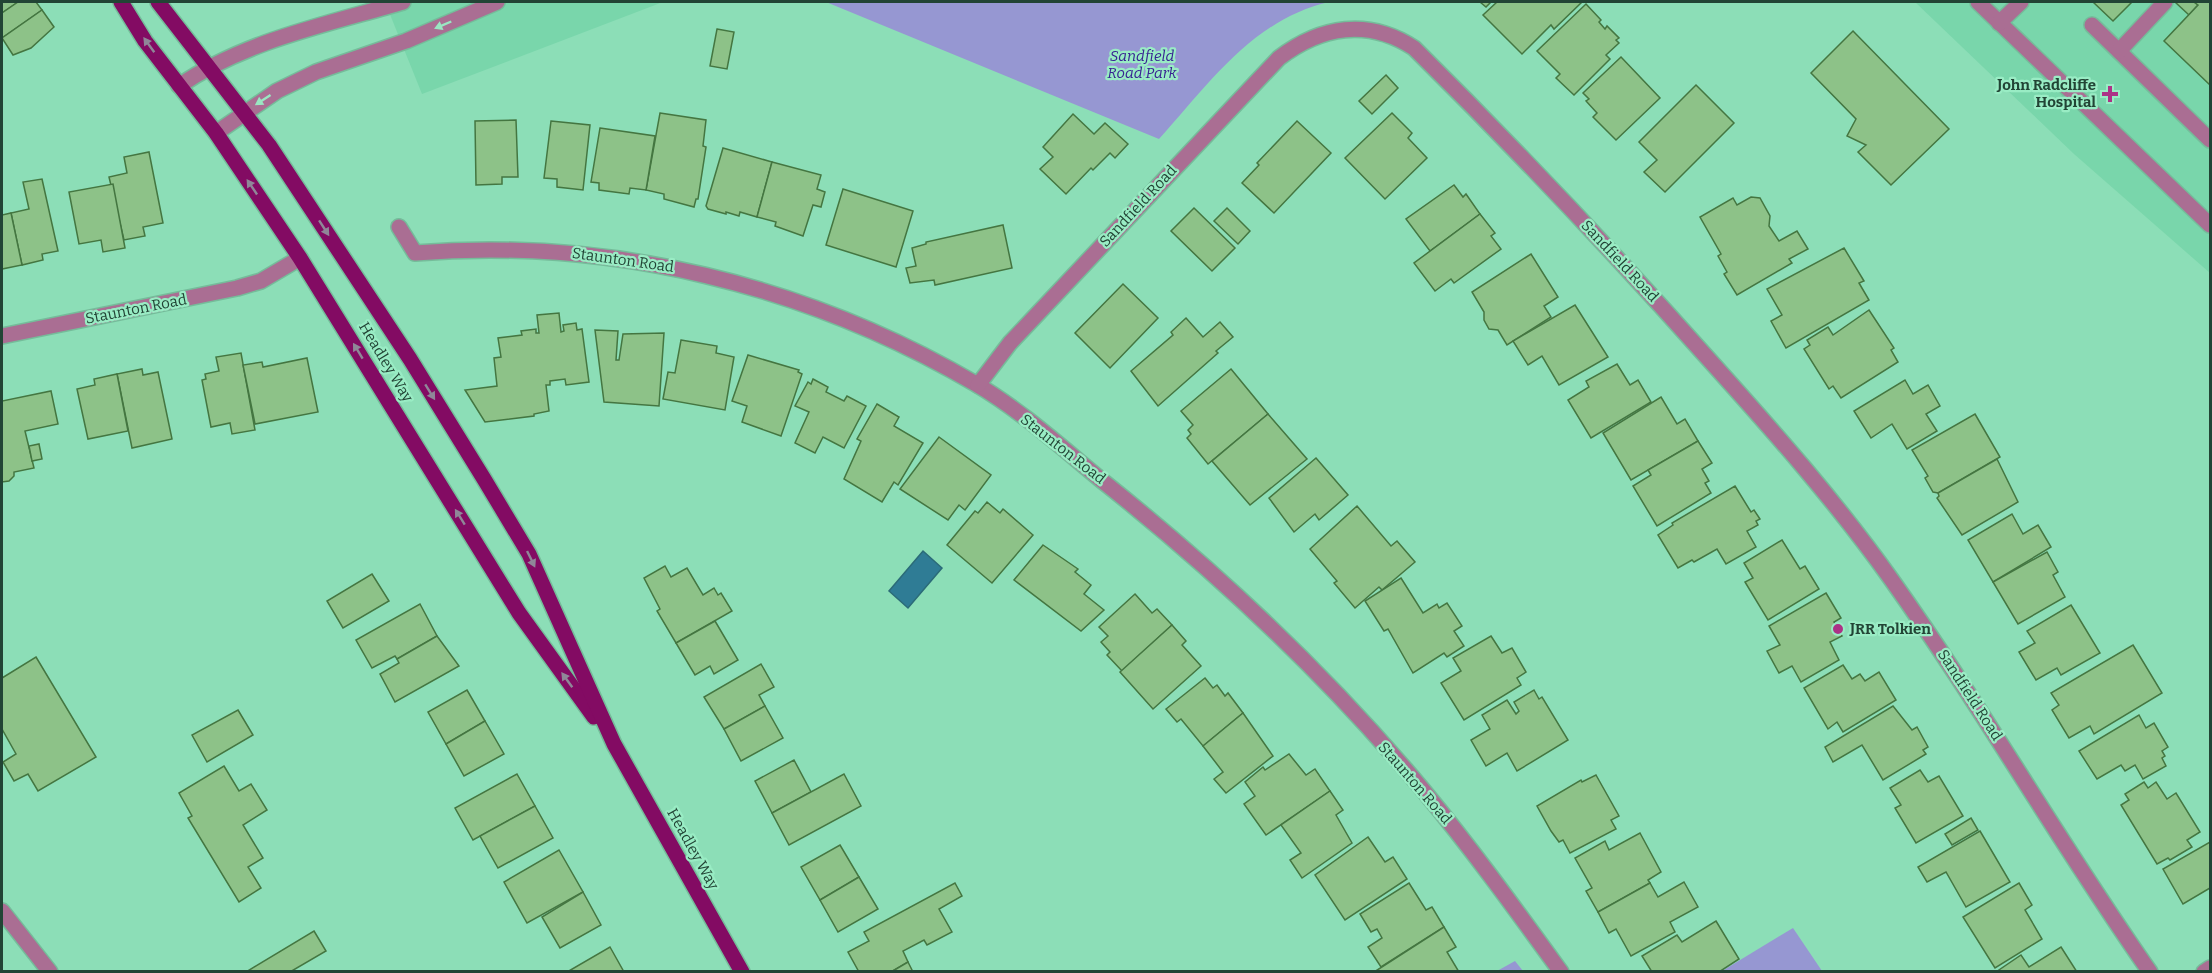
<svg xmlns="http://www.w3.org/2000/svg" width="2212" height="973" viewBox="0 0 2212 973" font-family="Bitter,serif">
  <rect width="100%" height="100%" fill="#8cdeb7"/>
  <g fill="#79d6ab">
    <polygon points="385,2 663,2 422,94"/>
    <polygon points="1915,2 2210,2 2210,273 2074,154"/>
  </g>
  <g fill="#9697d2">
    <path d="M826,2h503c-77,18 -120,82 -170,137z"/>
    <polygon points="1793,928 1822,971 1722,971"/>
    <polygon points="1515,961 1523,971 1497,971"/>
  </g>
  <polygon fill="#2f7c95" stroke="#2b6b78" stroke-width="1.5" points="923,551 942,568 908,608 889,591"/>
  <g fill="#8dc288" stroke="#447641" stroke-width="1.5">
    <polygon points="2,2 18,2 2,13"/>
    <polygon points="18,2 36,2 42,10 2,38 2,13"/>
    <polygon points="1480,2 1491,2 1486,7"/>
    <polygon points="1497,2 1582,2 1554,29 1551,25 1522,54 1483,15"/>
    <polygon points="2093,2 2132,2 2113,21"/>
    <polygon points="2175,2 2194,2 2198,5 2189,15"/>
    <polygon points="2194,2 2210,2 2210,85 2164,41 2198,5"/>
    <polygon points="1586,4 1601,20 1599,22 1605,29 1607,26 1619,38 1616,40 1619,43 1606,55 1610,59 1574,95 1556,78 1560,74 1537,51"/>
    <polygon points="42,10 54,27 31,48 13,55 2,38"/>
    <polygon points="717,29 734,32 727,69 710,66"/>
    <polygon points="1853,31 1949,129 1891,185 1858,152 1866,145 1847,136 1856,119 1811,73"/>
    <polygon points="1621,57 1660,98 1616,140 1593,117 1597,113 1586,101 1589,99 1583,93"/>
    <polygon points="1386,75 1398,88 1372,114 1359,101"/>
    <polygon points="1696,85 1734,123 1665,192 1644,172 1657,160 1639,142"/>
    <polygon points="660,113 706,120 703,146 706,147 698,199 696,199 694,207 664,199 664,194 646,190"/>
    <polygon points="1392,113 1412,133 1408,138 1427,158 1385,199 1345,158"/>
    <polygon points="1073,114 1094,134 1105,123 1128,144 1115,158 1110,153 1093,170 1091,168 1066,194 1040,169 1053,157 1043,147"/>
    <polygon points="516,120 518,177 502,177 502,184 476,185 475,121"/>
    <polygon points="551,121 590,125 583,190 557,187 557,179 544,178"/>
    <polygon points="1297,121 1331,153 1274,213 1242,183 1259,165 1257,163"/>
    <polygon points="600,128 655,136 646,190 630,188 629,194 599,190 599,183 591,182"/>
    <polygon points="723,148 772,162 757,217 740,212 739,216 726,212 726,214 708,209 706,206"/>
    <polygon points="149,152 163,223 143,227 145,236 124,240 109,177 127,173 124,157"/>
    <polygon points="772,162 821,175 817,189 825,192 821,207 813,205 803,236 775,226 776,222 757,217"/>
    <polygon points="42,179 58,251 42,254 43,260 22,265 11,213 29,209 23,182"/>
    <polygon points="113,184 125,248 103,252 101,240 79,244 69,192"/>
    <polygon points="1454,185 1463,197 1466,194 1480,214 1430,251 1406,219"/>
    <polygon points="843,189 913,211 896,267 826,245"/>
    <polygon points="1751,197 1760,198 1770,216 1769,226 1779,241 1797,231 1808,249 1789,259 1792,263 1737,295 1724,274 1727,272 1718,256 1721,254 1700,217 1733,198 1737,205"/>
    <polygon points="1194,208 1235,248 1212,271 1171,231"/>
    <polygon points="1227,208 1250,231 1238,244 1214,221"/>
    <polygon points="11,213 22,265 2,269 2,215"/>
    <polygon points="1480,214 1495,233 1491,236 1501,249 1454,283 1451,279 1435,291 1414,263"/>
    <polygon points="1003,225 1012,268 935,285 934,280 910,283 906,268 916,266 912,248 926,244 926,242"/>
    <polygon points="1844,248 1864,281 1859,283 1869,300 1786,348 1771,321 1782,315 1767,289"/>
    <polygon points="1531,254 1558,297 1544,306 1551,317 1507,345 1498,330 1489,329 1484,320 1484,312 1472,292"/>
    <polygon points="1123,284 1158,318 1110,368 1075,333"/>
    <polygon points="1575,305 1608,357 1559,385 1542,356 1528,365 1513,341"/>
    <polygon points="1869,310 1894,348 1891,350 1898,362 1841,398 1833,386 1829,389 1804,349 1810,345 1807,340 1828,327 1833,335"/>
    <polygon points="559,313 561,332 564,331 563,325 576,323 577,330 582,329 589,382 566,385 565,379 550,381 550,385 546,385 549,411 534,414 534,416 485,422 465,390 497,386 494,358 501,357 498,338 522,335 521,331 536,329 536,333 539,333 537,315"/>
    <polygon points="1186,318 1203,337 1220,322 1233,337 1216,351 1218,353 1158,406 1131,371 1173,335 1171,332"/>
    <polygon points="595,330 618,331 616,360 619,360 623,334 664,333 659,406 604,402"/>
    <polygon points="681,340 717,346 716,353 734,357 725,410 663,399 668,372 675,373"/>
    <polygon points="241,353 255,430 232,434 230,423 211,427 202,380 206,379 205,374 219,371 216,357"/>
    <polygon points="748,355 799,370 798,372 802,374 781,436 742,422 747,406 732,401"/>
    <polygon points="307,358 318,412 255,424 243,365 262,362 263,367"/>
    <polygon points="1617,364 1630,385 1638,380 1651,402 1591,438 1568,400 1589,387 1586,381"/>
    <polygon points="142,369 143,375 158,372 172,439 132,448 117,374"/>
    <polygon points="1231,369 1268,414 1208,464 1187,438 1191,434 1188,430 1193,425 1181,411"/>
    <polygon points="117,374 128,431 88,439 77,389 95,385 94,379"/>
    <polygon points="813,379 828,387 826,392 844,401 847,396 866,406 844,448 823,437 815,453 795,443 809,412 795,406 808,382 811,384"/>
    <polygon points="1905,380 1913,394 1928,385 1940,406 1926,414 1937,431 1907,449 1892,424 1871,438 1854,411"/>
    <polygon points="51,391 58,424 25,431 34,468 14,472 14,476 9,481 2,482 2,401"/>
    <polygon points="1661,397 1677,424 1685,419 1698,441 1631,480 1603,433"/>
    <polygon points="877,404 899,417 894,426 923,443 898,485 894,482 882,502 844,479 861,441 857,439"/>
    <polygon points="1268,414 1307,459 1250,505 1212,461"/>
    <polygon points="1975,414 2000,457 1938,493 1933,492 1925,478 1928,476 1912,450"/>
    <polygon points="939,437 991,475 965,510 959,505 948,520 900,489"/>
    <polygon points="1698,441 1712,463 1702,469 1709,481 1705,483 1711,493 1657,526 1633,486 1651,475 1648,470"/>
    <polygon points="39,444 42,459 32,461 29,446"/>
    <polygon points="1316,458 1348,495 1319,520 1315,514 1294,532 1269,498"/>
    <polygon points="1997,459 2018,502 1962,535 1937,498 1939,496 1938,493"/>
    <polygon points="1735,486 1751,512 1754,510 1760,519 1756,521 1758,525 1747,531 1756,547 1726,564 1717,549 1694,562 1692,560 1678,568 1658,535 1673,525 1672,523"/>
    <polygon points="987,502 1000,513 1003,509 1033,535 992,583 947,545 975,511 978,513"/>
    <polygon points="1357,506 1391,546 1397,541 1415,562 1382,590 1379,587 1355,608 1334,583 1337,581 1310,549"/>
    <polygon points="2012,514 2023,534 2038,525 2051,547 1993,582 1968,540"/>
    <polygon points="1782,540 1800,569 1805,566 1819,589 1768,620 1745,582 1753,578 1744,563"/>
    <polygon points="1043,545 1078,569 1075,572 1091,585 1084,594 1104,610 1081,631 1014,580"/>
    <polygon points="2047,552 2058,572 2053,575 2065,597 2018,624 1993,582"/>
    <polygon points="665,566 671,577 687,568 703,595 714,588 718,595 721,593 732,611 676,643 657,611 660,609 644,578"/>
    <polygon points="372,574 389,601 343,628 327,601"/>
    <polygon points="1401,578 1423,613 1437,604 1439,608 1447,603 1462,626 1454,631 1464,646 1447,657 1444,653 1413,673 1388,629 1384,631 1365,601"/>
    <polygon points="1826,593 1841,618 1834,622 1842,636 1830,642 1839,660 1801,682 1792,666 1779,673 1767,651 1780,645 1769,626"/>
    <polygon points="1135,594 1152,613 1157,609 1172,625 1122,671 1107,655 1110,652 1101,642 1108,636 1099,627"/>
    <polygon points="420,604 437,636 397,659 395,656 372,668 356,640"/>
    <polygon points="2071,605 2100,653 2061,675 2057,668 2036,680 2019,652 2035,643 2027,631"/>
    <polygon points="715,621 738,660 714,674 710,666 695,675 676,643"/>
    <polygon points="1172,625 1186,641 1182,645 1201,666 1153,709 1120,672"/>
    <polygon points="437,636 459,666 395,702 380,674 399,663 397,659"/>
    <polygon points="1491,636 1502,653 1512,648 1526,672 1517,678 1521,685 1464,720 1441,683 1461,671 1453,658"/>
    <polygon points="2133,645 2162,693 2094,734 2090,726 2069,738 2052,710 2059,705 2051,693"/>
    <polygon points="36,657 96,757 38,791 28,774 14,781 3,762 16,754 2,729 2,678"/>
    <polygon points="761,664 774,687 759,695 765,706 724,729 704,697"/>
    <polygon points="1843,665 1852,679 1860,674 1865,681 1879,672 1896,700 1843,732 1837,722 1828,729 1804,688"/>
    <polygon points="1205,678 1213,688 1217,685 1225,696 1228,693 1243,713 1203,746 1181,719 1177,722 1166,709"/>
    <polygon points="467,690 485,721 446,744 428,712"/>
    <polygon points="1534,690 1539,699 1542,697 1568,740 1517,771 1507,753 1486,766 1471,740 1490,729 1482,715 1507,700 1516,714 1519,711 1514,702"/>
    <polygon points="765,706 783,738 741,761 724,729"/>
    <polygon points="1893,706 1912,730 1917,727 1928,747 1923,750 1926,754 1883,780 1862,745 1833,762 1825,747"/>
    <polygon points="238,710 253,735 207,762 192,735"/>
    <polygon points="1243,713 1273,756 1226,793 1214,779 1223,772 1203,746"/>
    <polygon points="2139,715 2146,728 2154,723 2168,747 2162,751 2165,756 2162,758 2166,766 2143,779 2135,765 2125,771 2121,765 2097,779 2079,751"/>
    <polygon points="485,721 504,754 464,776 446,744"/>
    <polygon points="1289,754 1306,775 1315,769 1330,791 1266,835 1244,804 1255,796 1245,782 1263,767 1265,770"/>
    <polygon points="794,760 811,792 772,813 755,781"/>
    <polygon points="224,766 239,791 251,784 267,810 243,825 263,858 248,867 261,888 239,902 188,818 192,816 179,793"/>
    <polygon points="1920,770 1928,782 1939,776 1963,816 1916,843 1895,808 1901,805 1890,788"/>
    <polygon points="517,774 535,806 473,840 455,808"/>
    <polygon points="844,774 861,806 789,845 772,813"/>
    <polygon points="1596,775 1619,816 1611,820 1616,829 1570,853 1563,840 1559,842 1551,831 1537,806 1581,780 1582,782"/>
    <polygon points="2144,782 2148,788 2156,782 2167,799 2176,793 2200,832 2187,840 2192,847 2170,860 2168,858 2157,864 2121,805 2129,800 2125,794"/>
    <polygon points="1330,791 1343,810 1336,815 1352,843 1302,878 1290,860 1301,853 1281,825"/>
    <polygon points="535,806 553,838 498,868 480,836"/>
    <polygon points="1971,818 1978,830 1952,845 1945,834"/>
    <polygon points="1980,831 2010,882 1966,907 1946,872 1927,882 1918,867"/>
    <polygon points="1640,833 1661,872 1648,880 1650,883 1598,912 1586,891 1592,888 1575,858 1605,841 1609,850"/>
    <polygon points="1368,837 1385,862 1393,857 1407,879 1345,920 1315,875"/>
    <polygon points="2210,842 2210,888 2183,904 2163,869"/>
    <polygon points="840,845 859,877 820,900 801,867"/>
    <polygon points="559,850 583,892 527,923 504,882"/>
    <polygon points="859,877 878,909 838,932 820,900"/>
    <polygon points="1684,882 1698,907 1670,922 1675,932 1631,956 1616,929 1609,933 1598,912 1650,883 1658,897"/>
    <polygon points="955,883 962,896 939,909 952,932 927,945 924,940 903,951 908,962 891,972 859,972 848,952 869,941 864,932"/>
    <polygon points="1409,883 1426,910 1432,907 1444,927 1381,967 1368,947 1382,938 1377,929 1371,932 1360,914"/>
    <polygon points="2019,883 2032,905 2025,910 2042,939 1995,968 1963,917"/>
    <polygon points="583,892 601,925 560,948 542,917"/>
    <polygon points="1716,921 1739,959 1719,972 1652,972 1642,956 1677,935 1682,942"/>
    <polygon points="1444,927 1456,947 1447,952 1459,972 1374,972"/>
    <polygon points="314,931 326,951 290,972 246,972"/>
    <polygon points="610,947 624,972 567,972"/>
    <polygon points="2061,947 2077,972 1996,972 2021,955 2029,967"/>
    <polygon points="908,962 913,972 891,972"/>
  </g>
  <g fill="none" stroke-linecap="round" stroke-linejoin="round">
    <defs>
      <g id="minor">
        <polyline points="1978,2 2210,225"/>
        <polyline points="1999,23 2021,2"/>
        <polyline points="2092,25 2210,140"/>
        <polyline points="2119,51 2165,2"/>
        <path d="M179,86c65,-45 149,-62 224,-84"/>
        <polyline points="216,133 277,91 316,72 406,41 497,2"/>
        <path d="M399,227l16,26c195,-16 392,32 561,131 44,26 84,62 124,95 117,93 227,196 323,311 49,59 93,120 138,182"/>
        <polyline points="2,336 237,288 261,281 300,258"/>
        <path d="M978,385l32,-42 269,-285c42,-32 89,-40 135,-10 103,102 202,207 299,316 62,69 124,139 178,215 91,128 169,265 259,393"/>
        <polyline points="2,911 50,972"/>
        <polyline points="2204,972 2210,968"/>
      </g>
      <g id="major">
        <polyline points="121,2 145,41 216,133 300,258 519,613 594,717"/>
        <polyline points="158,2 269,145 410,359 484,479 529,554 614,744 742,972"/>
      </g>
    </defs>
    <use href="#minor" stroke="#75bc9a" stroke-width="18"/>
    <use href="#major" stroke="#75bc9a" stroke-width="18"/>
    <use href="#minor" stroke="#aa6e93" stroke-width="15"/>
    <use href="#major" stroke="#830b63" stroke-width="15"/>
  </g>
  <defs><path id="oneway-solid" d="M-6-.8H1V-3.2L6.5 0L1 3.2V.8H-6Z" transform="scale(1.5)"/></defs>
  <g fill="#9ae6c2">
    <use href="#oneway-solid" transform="translate(443 25) rotate(157)"/>
    <use href="#oneway-solid" transform="translate(263 100) rotate(147)"/>
  </g>
  <g fill="#8f8798">
    <use href="#oneway-solid" transform="translate(149 45) rotate(-126)"/>
    <use href="#oneway-solid" transform="translate(252 187) rotate(-124)"/>
    <use href="#oneway-solid" transform="translate(324 228) rotate(57)"/>
    <use href="#oneway-solid" transform="translate(358 351) rotate(-121)"/>
    <use href="#oneway-solid" transform="translate(430 392) rotate(58)"/>
    <use href="#oneway-solid" transform="translate(460 517) rotate(-122)"/>
    <use href="#oneway-solid" transform="translate(531 559) rotate(64)"/>
    <use href="#oneway-solid" transform="translate(567 680) rotate(-126)"/>
  </g>
  <g fill="#ac3286" stroke="#99ecc4" stroke-width="2">
    <path d="M2107 85h6v6h6v6h-6v6h-6v-6h-6v-6h6z"/>
    <circle cx="1838" cy="629" r="6"/>
  </g>
  <g text-anchor="middle" dominant-baseline="central" stroke-width="4.5" stroke-linejoin="round" paint-order="stroke">
    <g font-size="15" font-style="italic" fill="#382392" stroke="#99ecc4">
      <text x="1142" y="56">Sandfield<tspan x="1142" dy="17">Road Park</tspan></text>
    </g>
    <g font-size="15" font-weight="bold" fill="#224435" stroke="#99ecc4" text-anchor="end">
      <text x="2096" y="85">John Radcliffe<tspan x="2096" dy="17">Hospital</tspan></text>
      <text x="1850" y="629" text-anchor="start">JRR Tolkien</text>
    </g>
    <g font-size="15" fill="#224435" stroke="#99ecc4">
      <text transform="translate(1138 206) rotate(-47)">Sandfield Road</text>
      <text transform="translate(623 260) rotate(8)">Staunton Road</text>
      <text transform="translate(1620 261) rotate(47)">Sandfield Road</text>
      <text transform="translate(136 309) rotate(-11)">Staunton Road</text>
      <text transform="translate(386 362) rotate(59)">Headley Way</text>
      <text transform="translate(1063 449) rotate(38)">Staunton Road</text>
      <text transform="translate(1970 695) rotate(57)">Sandfield Road</text>
      <text transform="translate(1415 783) rotate(49)">Staunton Road</text>
      <text transform="translate(693 849) rotate(61)">Headley Way</text>
    </g>
  </g>
  <rect width="2212" height="973" fill="none" stroke="#224435" stroke-width="6"/>
</svg>
